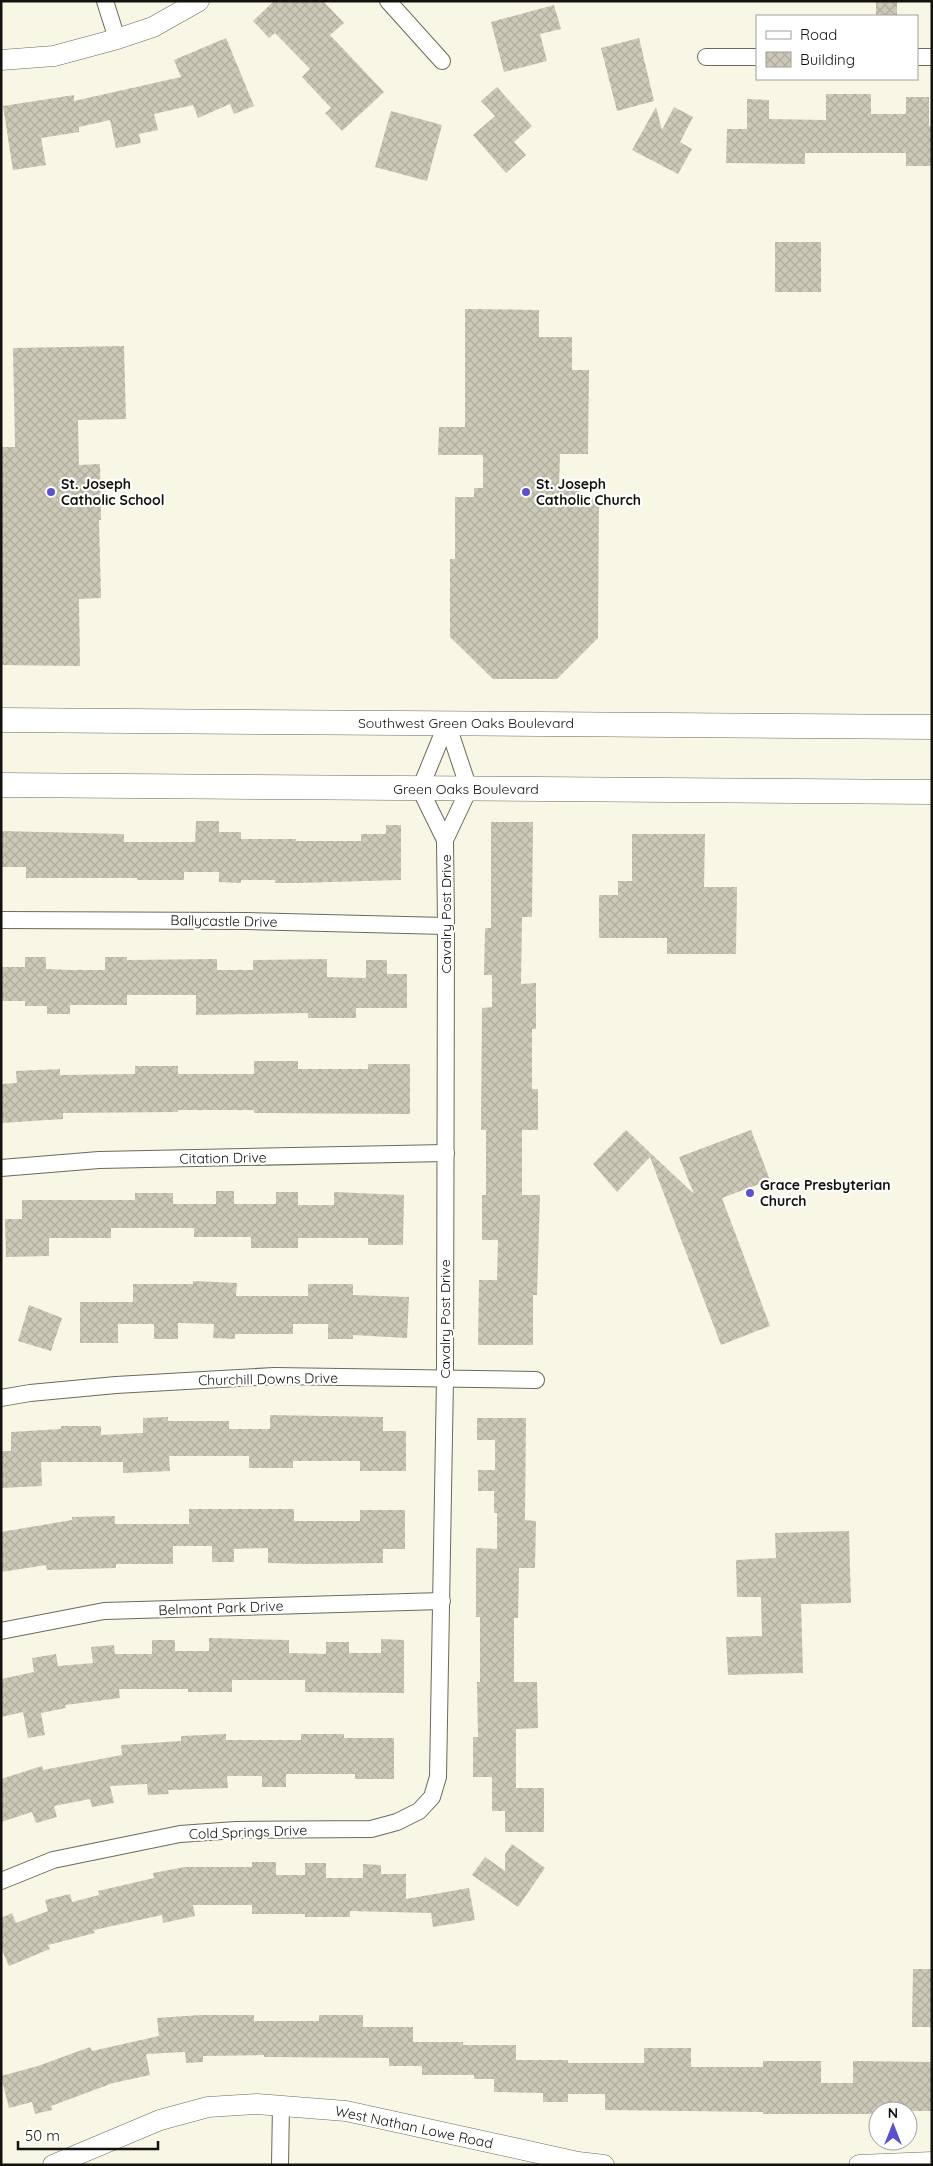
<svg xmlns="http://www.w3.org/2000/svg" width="933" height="2166" viewBox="0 0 933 2166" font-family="Quicksand,sans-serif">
  <defs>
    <pattern id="building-cross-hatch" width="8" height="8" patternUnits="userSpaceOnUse" patternTransform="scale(1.25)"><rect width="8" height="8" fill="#ccc9b8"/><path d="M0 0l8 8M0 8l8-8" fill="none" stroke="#aeac9d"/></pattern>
  </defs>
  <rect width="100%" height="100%" fill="#f8f6e4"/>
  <g fill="url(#building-cross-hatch)">
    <polygon points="274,1 323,1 344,23 330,35 384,92 342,131 325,113 331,108 302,77 310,69 275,33 269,38 253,21"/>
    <rect x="876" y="1" width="21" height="15"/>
    <polygon points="554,5 561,29 540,34 547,61 504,72 491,22"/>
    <polygon points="226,38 254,106 234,114 230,104 198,118 193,105 154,114 158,130 139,134 141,143 116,148 110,120 79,127 79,132 41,138 46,165 13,170 3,106 74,95 74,101 181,77 174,60"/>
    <polygon points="639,38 654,101 617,111 601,48"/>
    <polygon points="497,87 532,126 514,142 526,155 506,173 473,135 495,116 481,101"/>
    <polygon points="826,94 871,94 871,114 906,114 906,97 929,97 929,126 932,126 932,166 906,166 906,153 805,153 805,164 726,163 727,129 747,129 747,99 769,100 769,119 826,120"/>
    <polygon points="656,107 662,130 674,107 693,117 680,142 692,149 678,174 632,150"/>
    <polygon points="391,111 442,125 427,181 375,167"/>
    <rect x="775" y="242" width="46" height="50"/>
    <polygon points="465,309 539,310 539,337 572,337 572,370 589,370 588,454 560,454 559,488 579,488 579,498 599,498 598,638 557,679 493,679 450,637 450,559 455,559 455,497 474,497 474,488 483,488 483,455 438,455 439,427 465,427"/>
    <polygon points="124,346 126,419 78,420 79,465 100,464 101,520 99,520 101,598 79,599 80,666 1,665 1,447 15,447 13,348"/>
    <polygon points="196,821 219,821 219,832 241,832 241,839 296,839 296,841 361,841 361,834 386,834 386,825 401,825 401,880 296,883 275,883 275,880 241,880 241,883 219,882 219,872 184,872 184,880 137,880 137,878 26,878 26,867 1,867 1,831 124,834 124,842 195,842"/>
    <polygon points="491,822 533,822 532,917 522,917 521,984 536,983 536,1029 532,1029 532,1089 538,1089 538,1130 522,1130 522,1195 540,1195 537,1295 533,1295 533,1345 478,1345 479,1280 497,1280 498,1240 482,1240 482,1195 486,1195 486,1130 481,1130 482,1008 492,1007 492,975 484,975 485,928 491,928"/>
    <polygon points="632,834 705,834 704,887 737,887 736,954 667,954 667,938 599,938 599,895 618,895 618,881 632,881"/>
    <polygon points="25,957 46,957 46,969 70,970 105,970 105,957 127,957 127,960 217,959 217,970 253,970 253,960 327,959 327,977 366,978 366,960 387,960 387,974 407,974 407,1008 356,1008 356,1018 308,1018 308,1013 196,1015 196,995 127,995 127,1005 70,1005 70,1014 47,1014 47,1006 25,1006 25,1001 1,1001 1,967 25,967"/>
    <polygon points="254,1061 298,1061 298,1069 368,1069 368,1064 410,1064 410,1114 254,1113 254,1110 178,1110 178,1112 63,1113 63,1119 1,1123 1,1084 17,1083 16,1071 60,1069 60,1075 135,1074 135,1066 178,1066 178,1074 254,1074"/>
    <polygon points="626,1130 694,1194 679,1157 751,1130 770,1180 722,1198 770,1326 721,1345 650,1157 617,1192 593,1164"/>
    <polygon points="216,1191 234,1191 234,1204 276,1204 276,1192 298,1192 298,1205 334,1205 334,1192 404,1195 403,1245 368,1245 368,1238 298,1238 298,1248 251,1248 251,1237 194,1237 194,1228 111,1228 111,1238 49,1238 49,1256 6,1257 5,1219 22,1219 22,1200 135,1200 135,1193 173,1193 173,1204 216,1204"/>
    <polygon points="193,1281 237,1283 236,1296 308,1296 308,1284 353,1284 353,1295 409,1297 407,1338 353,1335 353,1339 328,1339 328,1324 293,1324 293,1334 235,1334 235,1339 213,1338 214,1324 178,1323 178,1339 154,1339 154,1324 118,1324 118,1343 80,1343 80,1302 133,1302 133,1284 193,1284"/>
    <polygon points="29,1305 62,1318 51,1351 18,1341"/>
    <polygon points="270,1415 383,1417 383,1431 406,1431 406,1471 360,1471 360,1461 293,1461 293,1468 249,1468 249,1456 169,1456 170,1471 123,1473 123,1462 41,1462 42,1486 1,1488 1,1451 11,1451 11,1432 61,1429 61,1426 101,1426 101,1435 143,1433 143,1418 168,1417 168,1421 229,1421 229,1429 270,1429"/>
    <polygon points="477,1418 526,1418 525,1520 536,1521 535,1568 519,1568 518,1618 514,1618 514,1682 537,1682 538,1728 516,1729 516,1788 544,1788 544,1832 505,1832 505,1811 492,1811 492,1777 473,1777 473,1737 478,1737 477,1682 480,1682 480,1617 476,1617 476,1548 497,1549 497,1513 494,1513 494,1491 478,1491 478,1470 495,1470 495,1440 477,1440"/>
    <polygon points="189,1509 294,1509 294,1521 360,1521 360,1510 405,1510 405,1549 383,1549 383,1563 310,1564 268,1563 268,1548 234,1549 234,1562 212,1562 212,1546 173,1546 173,1564 116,1564 116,1568 47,1570 46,1565 1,1572 1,1532 72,1520 72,1517 115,1516 115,1524 189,1524"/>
    <polygon points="849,1531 851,1603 801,1604 803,1673 728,1675 726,1637 762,1636 761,1597 737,1597 736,1560 776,1558 775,1533"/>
    <polygon points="209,1638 289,1640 289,1653 326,1654 326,1642 349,1642 349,1653 381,1653 381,1639 404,1640 404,1693 305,1692 305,1680 232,1680 232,1692 188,1692 188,1689 119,1689 120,1698 65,1705 66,1708 41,1713 45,1735 28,1738 23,1712 1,1717 1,1679 34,1672 32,1658 56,1654 58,1666 93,1663 91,1647 114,1645 115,1654 152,1654 152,1640 175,1640 175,1651 209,1651"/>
    <polygon points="226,1734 226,1740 301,1740 301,1734 344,1734 344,1738 394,1738 394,1779 355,1779 355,1774 286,1774 286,1787 262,1787 262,1776 227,1776 228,1788 168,1790 169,1794 148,1795 147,1784 110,1786 114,1803 92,1807 90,1799 54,1806 57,1817 36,1823 32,1812 1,1822 1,1779 42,1766 43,1770 122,1755 121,1745 181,1741 181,1736"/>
    <polygon points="512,1844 545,1868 518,1907 472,1875 485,1857 505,1871 505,1854"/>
    <polygon points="252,1862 276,1862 276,1875 305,1875 305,1863 326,1863 326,1878 363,1878 363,1864 381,1865 381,1874 406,1874 406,1899 469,1888 475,1920 433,1927 431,1913 350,1911 350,1917 305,1917 305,1914 252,1914 252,1905 193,1905 195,1916 163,1923 162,1915 94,1930 95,1933 48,1945 50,1949 9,1966 1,1948 1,1918 12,1913 16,1923 48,1911 45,1900 70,1894 72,1902 99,1895 98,1891 154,1878 153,1873 185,1867 252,1867"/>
    <polygon points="913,1969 932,1969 932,2027 912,2027"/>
    <polygon points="200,2015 254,2015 254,2021 319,2021 319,2015 363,2015 363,2027 413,2027 413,2042 463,2042 463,2045 516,2045 516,2060 568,2060 568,2063 644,2063 644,2048 691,2048 691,2067 763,2067 763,2061 821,2061 821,2083 853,2083 853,2061 932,2062 932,2111 878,2111 878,2114 763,2114 763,2112 605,2110 605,2094 568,2094 568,2102 543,2102 543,2093 494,2092 494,2079 474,2079 474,2075 422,2075 422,2066 389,2066 389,2058 264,2057 264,2055 203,2056 203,2062 186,2063 185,2052 146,2054 150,2075 113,2083 51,2106 52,2110 35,2114 32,2102 9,2108 1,2076 38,2066 90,2047 92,2051 159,2036 157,2018"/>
  </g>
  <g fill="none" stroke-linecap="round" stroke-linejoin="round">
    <defs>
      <g id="minor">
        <polyline points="105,1 117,39"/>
        <polyline points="388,1 442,61"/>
        <polyline points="706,57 757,57"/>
        <polyline points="917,57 932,57"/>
        <polyline points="445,840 469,789 447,723"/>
        <polyline points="1,920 246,921 446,926"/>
        <polyline points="1,1168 99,1160 446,1153"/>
        <polyline points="1,1398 30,1393 116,1385 274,1376 536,1380"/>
        <polyline points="1,1631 104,1611 442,1601"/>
        <polyline points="1,1881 53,1860 180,1834 236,1830 371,1829 397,1822 419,1811 432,1797 438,1777 445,1379 446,926 445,840 420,789 447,723"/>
        <polyline points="280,2165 281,2105"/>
      </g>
      <g id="tertiary">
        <polyline points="1,60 54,56 117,39 153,27 199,1"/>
        <polyline points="53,2165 160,2120 208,2107 257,2104 346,2111 578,2162 604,2165"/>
        <polyline points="859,2165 932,2162"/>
      </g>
      <g id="secondary">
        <polyline points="1,720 932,727"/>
        <polyline points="1,785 932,792"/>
      </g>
    </defs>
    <use href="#minor" stroke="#6c6a5b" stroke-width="18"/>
    <use href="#tertiary" stroke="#6c6a5b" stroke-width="21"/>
    <use href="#secondary" stroke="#6c6a5b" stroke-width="25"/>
    <use href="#minor" stroke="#fff" stroke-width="16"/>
    <use href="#tertiary" stroke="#fff" stroke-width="20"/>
    <use href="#secondary" stroke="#fff" stroke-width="24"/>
  </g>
  <g fill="#5a52ca" stroke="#fff" stroke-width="2">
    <circle cx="51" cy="492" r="5"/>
    <circle cx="526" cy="492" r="5"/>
    <circle cx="750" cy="1193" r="5"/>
  </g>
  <g text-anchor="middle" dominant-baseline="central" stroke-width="4.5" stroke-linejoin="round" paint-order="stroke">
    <g font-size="14" font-weight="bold" fill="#13120c" stroke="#fff" text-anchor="start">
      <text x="61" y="484">St. Joseph<tspan x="61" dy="16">Catholic School</tspan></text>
      <text x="536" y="484">St. Joseph<tspan x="536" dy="16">Catholic Church</tspan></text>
      <text x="760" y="1185">Grace Presbyterian<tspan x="760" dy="16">Church</tspan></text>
    </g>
    <g font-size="14" fill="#13120c" stroke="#fff">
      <text x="466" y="723">Southwest Green Oaks Boulevard</text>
      <text x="466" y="789">Green Oaks Boulevard</text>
      <text transform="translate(446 914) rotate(-90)">Cavalry Post Drive</text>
      <text transform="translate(224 921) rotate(1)">Ballycastle Drive</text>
      <text transform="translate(223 1158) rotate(-1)">Citation Drive</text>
      <text transform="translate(445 1319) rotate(-90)">Cavalry Post Drive</text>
      <text transform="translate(268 1379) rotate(-1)">Churchill Downs Drive</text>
      <text transform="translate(221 1608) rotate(-2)">Belmont Park Drive</text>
      <text transform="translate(248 1832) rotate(-2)">Cold Springs Drive</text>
      <text transform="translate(414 2127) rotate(12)">West Nathan Lowe Road</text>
    </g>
  </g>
  <rect width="933" height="2166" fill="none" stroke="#13120c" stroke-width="5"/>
  <rect x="756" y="15" width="162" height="65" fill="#ffffff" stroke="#a1a09e"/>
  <rect x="766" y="31" width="25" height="8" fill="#ffffff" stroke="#a1a09e"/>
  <text x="800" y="40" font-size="15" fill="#13120c">Road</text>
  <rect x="766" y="52" width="25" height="15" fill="url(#building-cross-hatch)" stroke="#a1a09e"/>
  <text x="800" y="65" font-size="15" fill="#13120c">Building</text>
  <g transform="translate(893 2126)"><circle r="24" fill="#ffffff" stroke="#a1a09e"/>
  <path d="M0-4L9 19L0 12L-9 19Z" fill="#5a52ca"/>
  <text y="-8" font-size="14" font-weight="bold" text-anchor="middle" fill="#13120c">N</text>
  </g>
  <path d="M18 2141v8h140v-8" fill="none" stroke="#13120c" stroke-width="2.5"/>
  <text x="25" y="2141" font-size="15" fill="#13120c" stroke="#ffffff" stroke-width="4" paint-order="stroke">50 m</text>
</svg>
